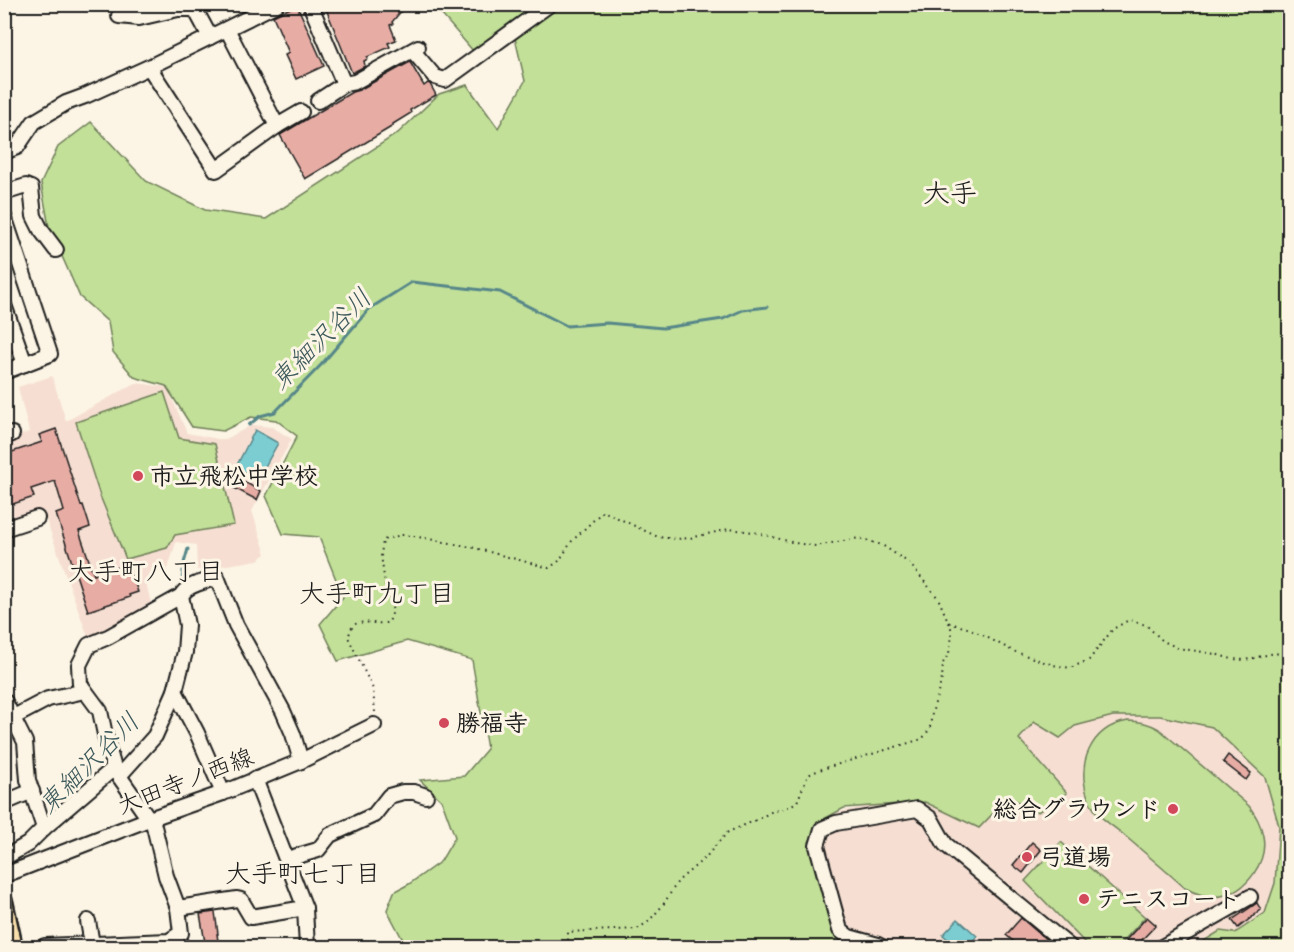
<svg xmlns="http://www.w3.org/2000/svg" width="1294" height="952" viewBox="0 0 1294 952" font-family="Caveat,'Klee One',sans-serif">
  <rect width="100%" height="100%" fill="#fcf5e5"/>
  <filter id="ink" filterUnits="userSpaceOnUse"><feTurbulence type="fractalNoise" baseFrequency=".0167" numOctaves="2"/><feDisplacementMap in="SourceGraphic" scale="12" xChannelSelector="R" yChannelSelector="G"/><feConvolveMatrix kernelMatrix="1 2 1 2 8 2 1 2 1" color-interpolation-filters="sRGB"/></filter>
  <g filter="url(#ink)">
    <g fill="#f6dfd2">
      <polygon points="52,376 66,421 136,383 167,387 187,433 224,440 252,425 272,427 292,439 252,511 266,554 258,560 197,570 196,545 176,542 168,569 145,579 152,607 89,640 43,511 5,522 4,440 29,432 18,387"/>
      <polygon points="1031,704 1205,707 1289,799 1289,886 1234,947 846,947 808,838 828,814 950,790"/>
    </g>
    <g fill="#c2e098" stroke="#6f7e5a" stroke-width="1.5">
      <polygon points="436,5 1289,5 1289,947 1194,947 1220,931 1235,933 1265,913 1275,883 1279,826 1265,777 1212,727 1160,716 1113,716 1075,726 1060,738 1034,722 1019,739 1067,793 1038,812 1009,797 979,828 925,802 844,808 822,820 809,842 825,885 839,935 864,947 484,948 477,944 448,941 435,947 410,947 403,940 387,910 394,892 409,884 441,861 455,837 442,801 420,780 464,776 487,749 472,660 407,641 338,661 320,624 343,597 319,537 283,534 266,496 297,436 276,420 251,417 223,431 192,427 166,386 134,377 113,352 108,322 80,297 49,227 41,183 58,147 91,122 146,181 205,210 266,219 398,133 439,94 467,85 498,128 525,81 512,25 474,52 435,7"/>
      <polygon points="164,392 179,438 215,444 234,525 175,535 167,548 126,559 100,496 76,422"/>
      <path d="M1128,721c12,0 21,2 31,8l90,77c7,10 12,18 14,30 5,25 -16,56 -42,60 -13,2 -25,-2 -36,-8 -20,-18 -40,-35 -60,-52 -9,-8 -21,-15 -29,-24 -13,-17 -16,-43 -7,-62 8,-17 21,-26 39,-29z"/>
      <polygon points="1061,842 1145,917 1118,947 1089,947 1025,881"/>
    </g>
    <g fill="#7ccdd2" stroke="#568689" stroke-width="1.5">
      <polygon points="255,430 278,443 258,479 236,467"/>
      <polygon points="958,919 977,936 967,947 957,947 943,935"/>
    </g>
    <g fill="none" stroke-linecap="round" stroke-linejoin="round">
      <g stroke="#568689" stroke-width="3">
        <polyline points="249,425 260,416 275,412 321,365 369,309 412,282 500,292 567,326 607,323 663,328 723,319 743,310 767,307"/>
        <polyline points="181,589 184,563 188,549"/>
        <polyline points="164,699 171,680"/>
      </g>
    </g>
    <g fill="#e7ada5" stroke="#1c1c1c" stroke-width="1.5">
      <polygon points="324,4 407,4 392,22 393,24 390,25 396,40 388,43 390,47 367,57 368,59 364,61 365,66 352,73"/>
      <polygon points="297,5 324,66 296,79 285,55 289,53 273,16"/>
      <polygon points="410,62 424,86 428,83 430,84 436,95 410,110 411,113 393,124 393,126 305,179 280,135 352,92 359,90"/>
      <polygon points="56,429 81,506 83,505 90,527 79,531 94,575 125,565 129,576 132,575 138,592 129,595 130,597 88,611 56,514 64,511 55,481 31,489 34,497 4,507 4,461 11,459 9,453 42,442 39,435"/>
      <polygon points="239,479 261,491 257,500 234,488"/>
      <polygon points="1228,755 1251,773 1246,780 1223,762"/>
      <polygon points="1032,842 1041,850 1023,873 1013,865"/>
      <polygon points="1257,903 1261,910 1238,928 1232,920"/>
      <polygon points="215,912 218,934 217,934 219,948 206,948 200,914"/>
      <polygon points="1147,917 1156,925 1134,948 1121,948 1127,941 1126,940"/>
      <polygon points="1021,918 1056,948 1021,948 1006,935"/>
    </g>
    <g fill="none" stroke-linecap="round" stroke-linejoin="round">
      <defs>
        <g id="minor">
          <polyline points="310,4 344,84"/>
          <polyline points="119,16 139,18 178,9 195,9 210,37"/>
          <polyline points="227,29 277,126"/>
          <polyline points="413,51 435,77 445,80 550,4"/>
          <polyline points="149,67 216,170 277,126 301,112"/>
          <polyline points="318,101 344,84 355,82 418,47"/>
          <polyline points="4,152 17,147 34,122 66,103 85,96 149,67 277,4"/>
          <polyline points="4,193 26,186 31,188 34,216 41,230 56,250"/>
          <polyline points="4,216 50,354 4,372"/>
          <polyline points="4,305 25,364"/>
          <polyline points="4,437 12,434"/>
          <polyline points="4,529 37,518"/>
          <polyline points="175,691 197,733 223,793"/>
          <polyline points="4,700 25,742 28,780 44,828"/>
          <polyline points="12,718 48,699 85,691"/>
          <path d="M114,768l-7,-24 -7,-33 -20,-27 -1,-19 10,-20 19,-8 73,-41c6,-12 24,-14 36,-19l19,48 47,86 10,23 8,27"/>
          <polyline points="119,776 149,819"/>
          <polyline points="255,779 305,908 307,948"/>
          <polyline points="4,803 32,791"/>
          <polyline points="4,858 28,844 44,828 114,768 119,776 155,736 175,691 185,652 187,625 181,596"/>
          <polyline points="287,859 318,850 330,835 374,815 389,796 403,792 414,792 426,796"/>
          <polyline points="4,873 10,873 149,819 223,793 301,761 374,725"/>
          <polyline points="178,908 237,899 241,900 251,917 305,908"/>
          <polyline points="88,921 92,944 99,947"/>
          <polyline points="44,948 45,946 169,941 181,933 178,908 166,876 152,818"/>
          <polyline points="884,948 878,945 849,937 840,930 817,846 822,829 836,823 917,809 931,819 945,844 1071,948"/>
          <polyline points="1160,948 1250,897"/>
        </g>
        <polyline id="major" points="4,902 14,948"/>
      </defs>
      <use href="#minor" stroke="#1c1c1c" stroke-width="18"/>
      <use href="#major" stroke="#1c1c1c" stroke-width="21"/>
      <g stroke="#1c1c1c" stroke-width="2" stroke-dasharray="1.5 4.5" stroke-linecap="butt">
        <polyline points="949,623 971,629 1013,651 1053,665 1070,668 1089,660 1113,629 1129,620 1146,625 1163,641 1178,648 1215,654 1232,659 1245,660 1275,653 1290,657"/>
        <path d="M375,712l-2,-23 -25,-52 5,-12c12,-6 24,1 36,-3l4,-11 -8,-27 -4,-29 2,-15 18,-5h7l63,12 78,21 10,-7 13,-20 31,-30 55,26 19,2 13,-1 39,-9 25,3 41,11 21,3 43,-8 23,7 27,18 29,35 13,30 1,8 -3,17 -6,10 -1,16 -10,34 -2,14 -3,6 -5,6 -103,31 -11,5 -11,27 -11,6 -15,4 -17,9 -26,11 -12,13 -10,12 -28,24 -15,24 -15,17 -11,7 -69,3v16"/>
      </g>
      <use href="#minor" stroke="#fcf5e5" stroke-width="14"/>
      <use href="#major" stroke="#f8deab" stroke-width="16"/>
    </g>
  </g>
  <g fill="#d1495b" stroke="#fcf5e5" stroke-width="2">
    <circle cx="138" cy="476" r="6"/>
    <circle cx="444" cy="723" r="6"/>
    <circle cx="1173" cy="809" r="6"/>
    <circle cx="1027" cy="857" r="6"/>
    <circle cx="1084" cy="899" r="6"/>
  </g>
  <g text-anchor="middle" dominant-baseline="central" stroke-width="6" stroke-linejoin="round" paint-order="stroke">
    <g font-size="24" font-weight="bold" fill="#1c1c1c" stroke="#fcf5e5" text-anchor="start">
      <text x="150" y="476">市立飛松中学校</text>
      <text x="456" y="723">勝福寺</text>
      <text x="1161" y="809" text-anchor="end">総合グラウンド</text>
      <text x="1039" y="857">弓道場</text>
      <text x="1096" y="899">テニスコート</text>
    </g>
    <g font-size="24" fill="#1c1c1c" stroke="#fcf5e5">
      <text transform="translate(185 781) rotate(-21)">大田寺ノ西線</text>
    </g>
    <g font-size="26" font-style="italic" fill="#3e5a5c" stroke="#fcf5e5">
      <text transform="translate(321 339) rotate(-45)">東細沢谷川</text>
      <text transform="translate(89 763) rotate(-45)">東細沢谷川</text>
    </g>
    <g font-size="26" fill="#1c1c1c" stroke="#fcf5e5">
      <text x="146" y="571">大手町八丁目</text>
      <text x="377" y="593">大手町九丁目</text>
      <text x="303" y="873">大手町七丁目</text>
    </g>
    <g font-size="27" fill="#1c1c1c" stroke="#fcf5e5">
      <text x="950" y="193">大手</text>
    </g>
  </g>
  <rect width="1294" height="952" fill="none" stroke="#fcf5e5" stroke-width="24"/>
  <rect x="12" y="12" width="1270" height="928" fill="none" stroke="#1c1c1c" stroke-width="2" filter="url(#ink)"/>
</svg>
